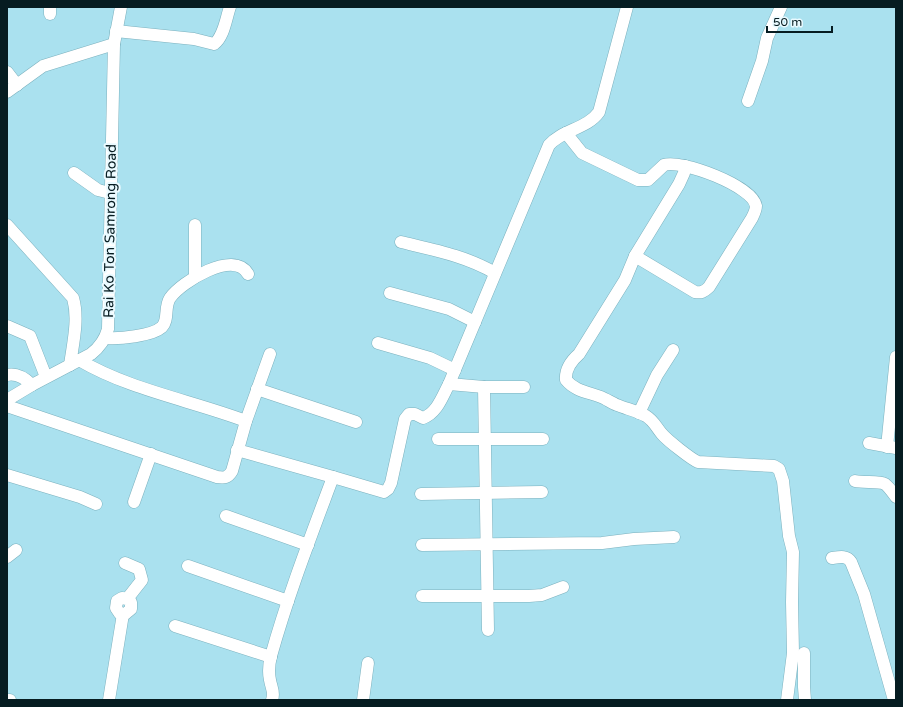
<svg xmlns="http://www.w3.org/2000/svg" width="903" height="707" viewBox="0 0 903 707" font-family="'Varela Round',sans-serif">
  <rect width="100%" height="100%" fill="#aae1ef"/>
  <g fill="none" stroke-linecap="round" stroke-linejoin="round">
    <defs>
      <g id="minor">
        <polyline points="50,14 50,7"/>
        <path d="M116,31l78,8 20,5c10,-7 12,-26 16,-37"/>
        <polyline points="7,72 17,85"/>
        <polyline points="7,92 43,66 114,44"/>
        <polyline points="748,101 762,61 767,38 781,7"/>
        <path d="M566,133l16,20 56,27h10l16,-15c17,-6 89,21 92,41 0,4 -2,8 -4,12l-43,69c-5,5 -8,6 -14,5l-60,-36"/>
        <path d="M685,166l-1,7 -5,11 -44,72 -10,24 -46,74c-8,7 -14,15 -13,26 9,11 22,12 35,17 5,2 11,6 16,8 10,4 20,6 29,11 8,5 10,11 16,18 5,6 29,25 36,28l76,4 5,3 4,12 6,55 4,16 -1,50 1,51 -6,47"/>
        <polyline points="74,173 98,190 110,193"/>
        <path d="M7,225l66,73c6,21 0,45 -3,67"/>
        <path d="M401,242c33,8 65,14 94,31"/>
        <polyline points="195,277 195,225"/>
        <polyline points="390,293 449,309 475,322"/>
        <polyline points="7,326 30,336 46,377"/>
        <path d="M106,338c13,1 46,-2 56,-11 7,-7 2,-20 8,-29 11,-16 64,-49 78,-24"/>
        <polyline points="378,343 430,358 455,370"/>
        <path d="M79,360c51,30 111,40 167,61"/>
        <path d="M7,375c10,-2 18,3 25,10"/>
        <polyline points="449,384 484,387 524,387"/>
        <polyline points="484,387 488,630"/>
        <polyline points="257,389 356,422"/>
        <path d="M7,400l25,-15 59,-31c9,-7 14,-14 17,-25l6,-285 7,-37"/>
        <path d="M7,406l210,71c7,1 11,1 15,-6l14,-50 24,-67"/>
        <polyline points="639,413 657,375 673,350"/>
        <polyline points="438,439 543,439"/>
        <polyline points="869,443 896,448"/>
        <polyline points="887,447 896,357"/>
        <polyline points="237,450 333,477"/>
        <polyline points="7,475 80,497 96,504"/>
        <path d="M855,481c8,2 24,0 30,3 4,3 8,9 11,13"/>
        <polyline points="421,494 542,492"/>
        <polyline points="134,502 151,454"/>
        <polyline points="226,516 308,545"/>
        <polyline points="422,545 602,543 634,539 674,537"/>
        <polyline points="7,557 16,550"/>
        <path d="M832,558c7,-1 15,-3 19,4l13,32 30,106"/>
        <polyline points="125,563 139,569 142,580 127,599 122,598 117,601 116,608 120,614 125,614 131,609 131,602 127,599"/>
        <polyline points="188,566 288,601"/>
        <polyline points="422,596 529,596 542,595 563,587"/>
        <polyline points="175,626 271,657"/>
        <polyline points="804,653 804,687 805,700"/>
        <polyline points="7,700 10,700"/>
        <polyline points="109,700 123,614"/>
        <path d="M272,700c3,-8 -1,-13 -2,-20 -2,-9 -1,-16 1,-24 17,-61 40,-120 62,-179l51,15 4,-3 3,-6 14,-64 4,-5h6l8,4c14,-5 19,-21 26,-34l100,-239c14,-16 38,-16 50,-33l28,-105"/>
        <polyline points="363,700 368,663"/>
      </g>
    </defs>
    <use href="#minor" stroke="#7cb1be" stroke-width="13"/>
    <use href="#minor" stroke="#fff" stroke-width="12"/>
  </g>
  <g text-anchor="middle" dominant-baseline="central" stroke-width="4" stroke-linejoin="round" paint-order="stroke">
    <g font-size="14" fill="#061c21" stroke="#eafaff">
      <text transform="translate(110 231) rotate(-89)">Rai Ko Ton Samrong Road</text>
    </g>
  </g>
  <rect width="903" height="707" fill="none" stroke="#061c21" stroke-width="16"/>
  <path d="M767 26v6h65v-6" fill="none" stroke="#061c21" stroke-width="2"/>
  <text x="773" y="26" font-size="12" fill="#061c21" stroke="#eafaff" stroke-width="3" paint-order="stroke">50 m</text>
</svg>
